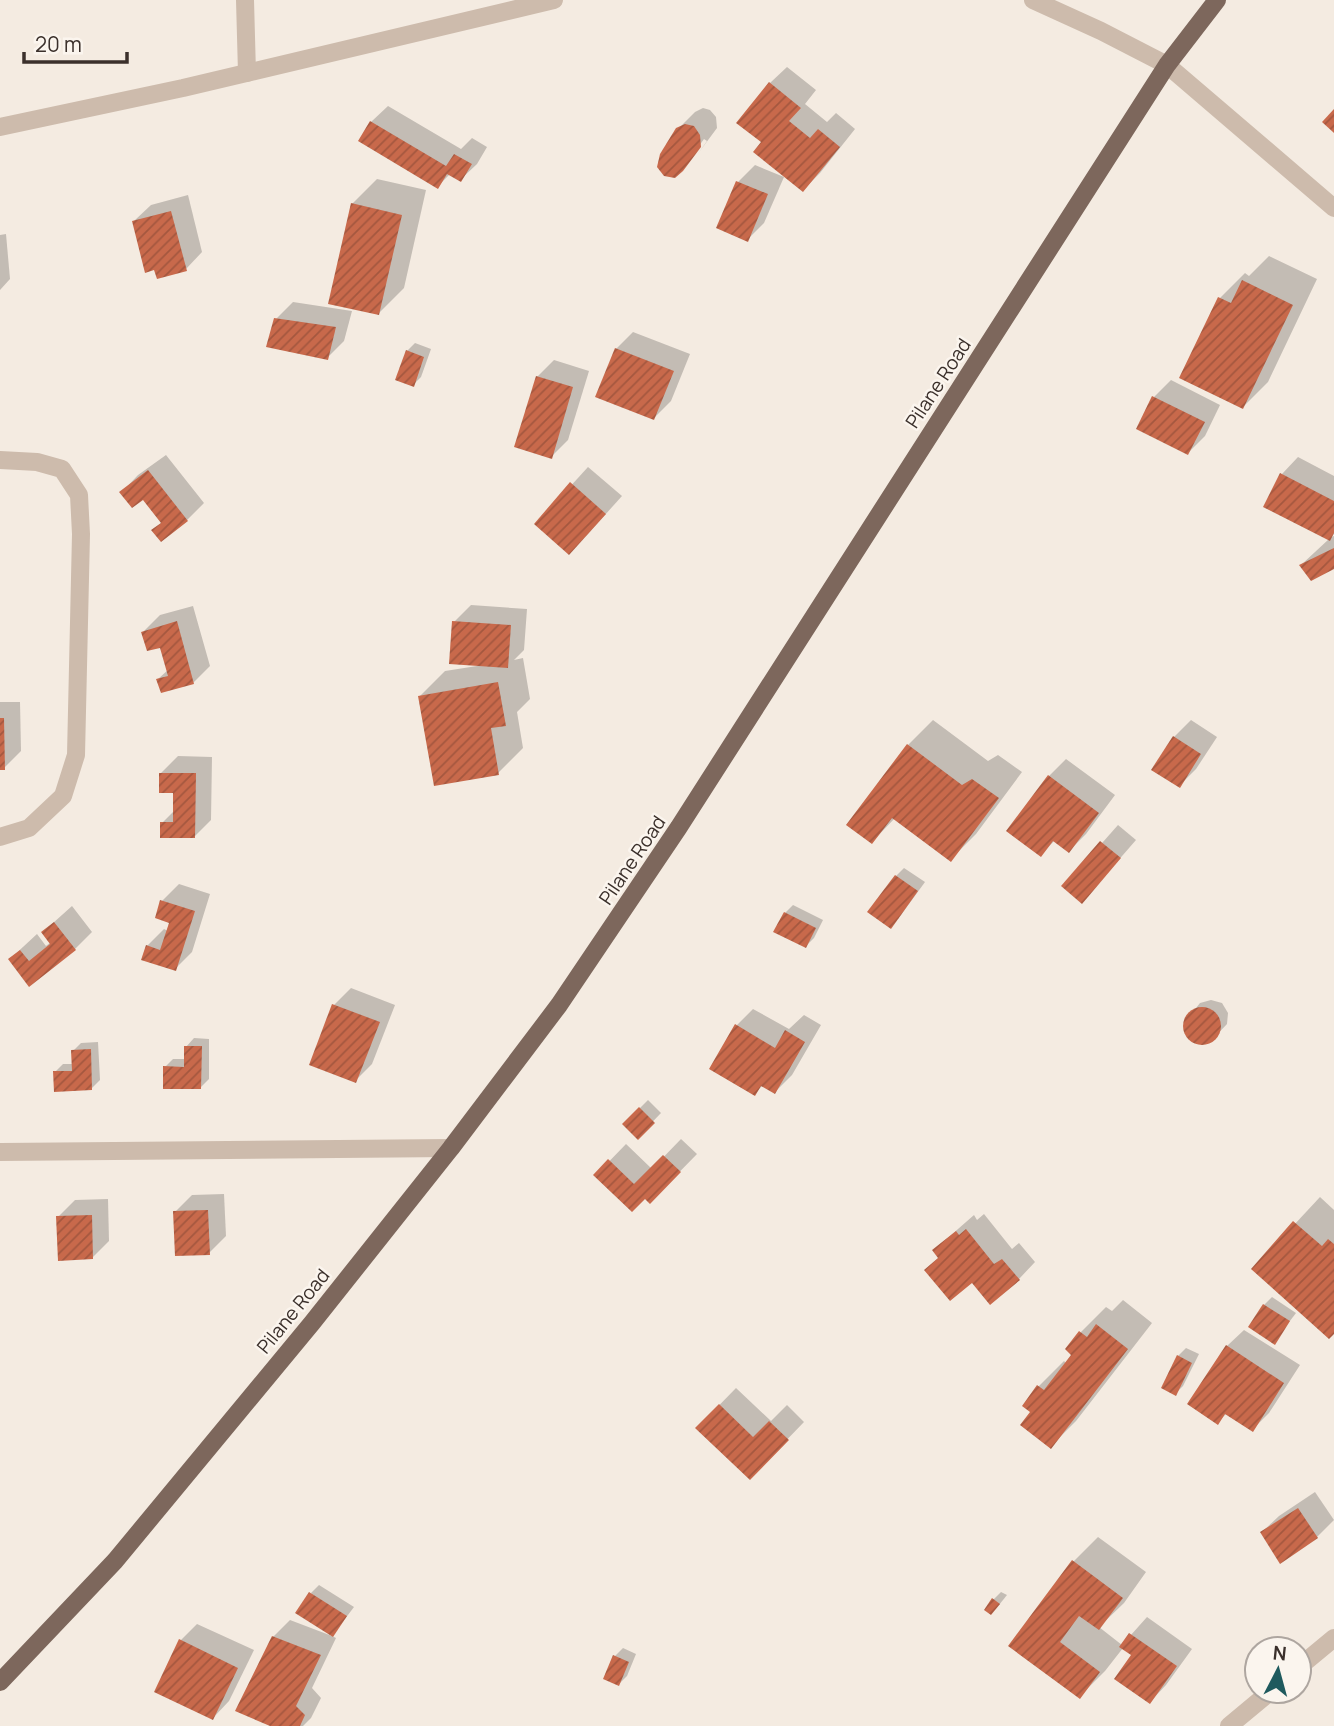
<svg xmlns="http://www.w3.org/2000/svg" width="1334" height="1726" viewBox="0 0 1334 1726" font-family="Manrope,sans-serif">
  <defs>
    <pattern id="building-hatch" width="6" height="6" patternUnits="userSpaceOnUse" patternTransform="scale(1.75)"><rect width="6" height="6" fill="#c8694b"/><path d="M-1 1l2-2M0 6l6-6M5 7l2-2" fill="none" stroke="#a4573f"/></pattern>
  </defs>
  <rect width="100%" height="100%" fill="#f4ebe1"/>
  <g fill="#0003">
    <polygon points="787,67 816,90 805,104 827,122 836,113 855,129 820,173 803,190 763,141 770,83"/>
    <polygon points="388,106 461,149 472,138 487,147 477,164 460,180 450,174 437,187 371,122"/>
    <polygon points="703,108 710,110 716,117 717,128 697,155 707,141 704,139 688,161 690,161 682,170 678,129 695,112"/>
    <polygon points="755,165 784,177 764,223 747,240 738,182"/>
    <polygon points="377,179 426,190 404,288 379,313 352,204"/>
    <polygon points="188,195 202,252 186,269 134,221 151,205"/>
    <polygon points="6,234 10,279 0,290 0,235"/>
    <polygon points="1269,256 1317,279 1268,382 1243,407 1220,298 1245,273 1249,276"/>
    <polygon points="293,302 352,311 344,341 327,358 276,319"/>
    <polygon points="633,332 690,354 671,401 654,418 616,349"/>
    <polygon points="415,343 431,349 421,377 413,385 407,351"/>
    <polygon points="554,360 589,371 568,440 551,457 537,377"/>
    <polygon points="1171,380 1220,405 1205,436 1188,453 1154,397"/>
    <polygon points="166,455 204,503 187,520 161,540 154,530 162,522 143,497 122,492 138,475"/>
    <polygon points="1298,457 1334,476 1334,534 1331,537 1334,536 1334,567 1301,565 1329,539 1282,474"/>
    <polygon points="588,467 622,496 586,536 536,524"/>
    <polygon points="471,605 527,609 524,650 514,660 523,658 530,699 517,712 523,748 498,773 420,696 445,671 477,666 454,622"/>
    <polygon points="193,606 210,666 193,683 158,679 168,670 161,645 143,632 160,615"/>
    <polygon points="0,702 20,702 21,751 4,768 0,768"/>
    <polygon points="933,720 988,761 998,755 1022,772 976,834 951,859 895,818 872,842 908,745"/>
    <polygon points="1191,720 1217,737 1196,769 1179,786 1174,737"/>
    <polygon points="178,756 212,757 211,820 194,837 162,823 175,810 175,791 161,773"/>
    <polygon points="1066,759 1115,795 1086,834 1069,851 1055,840 1041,855 1049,776"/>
    <polygon points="1118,825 1136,840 1082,902 1064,886"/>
    <polygon points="904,868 925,882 898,919 896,876"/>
    <polygon points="179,884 210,894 192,952 175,969 147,946 164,929 168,931 171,921 162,901"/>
    <polygon points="793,905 823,920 814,938 806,946 785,913"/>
    <polygon points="72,906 92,932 75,949 29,984 10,959 37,934 46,946 51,942 43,932"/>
    <polygon points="351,988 395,1005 372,1064 355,1081 334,1005"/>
    <polygon points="1211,1000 1222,1003 1228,1013 1227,1024 1210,1042 1199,1043 1188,1038 1184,1027 1185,1022 1200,1003"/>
    <polygon points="753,1009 789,1029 804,1015 821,1025 792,1075 775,1092 763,1085 754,1094 737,1025"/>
    <polygon points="194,1038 209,1039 209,1079 201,1087 165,1067 173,1059 186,1059 186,1047"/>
    <polygon points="98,1042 100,1080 92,1088 55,1072 63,1064 74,1064 73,1051 81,1043"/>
    <polygon points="648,1100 661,1113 638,1137 624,1124"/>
    <polygon points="681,1139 697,1154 650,1202 645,1197 596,1175 626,1144 652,1169"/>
    <polygon points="224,1194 226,1236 209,1253 175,1212 192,1195"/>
    <polygon points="1320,1197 1334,1210 1334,1332 1253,1269"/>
    <polygon points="108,1199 109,1241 92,1258 58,1217 75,1200"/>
    <polygon points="984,1214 1012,1249 1019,1243 1035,1262 1019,1279 972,1281 934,1250 974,1215 977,1220"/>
    <polygon points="1272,1297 1296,1313 1274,1342 1264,1305"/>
    <polygon points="1123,1300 1152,1323 1076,1421 1051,1446 1032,1412 1039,1386 1064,1361 1067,1364 1074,1354 1067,1349 1081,1332 1106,1307 1112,1311"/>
    <polygon points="1244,1330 1300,1365 1269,1413 1252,1430 1227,1413 1218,1422 1227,1346"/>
    <polygon points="1186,1348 1199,1354 1183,1386 1175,1394 1178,1356"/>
    <polygon points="736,1388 771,1421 787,1405 804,1422 750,1478 697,1428"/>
    <polygon points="1315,1492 1334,1520 1317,1537 1262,1532 1279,1516"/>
    <polygon points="1098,1537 1146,1572 1124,1603 1099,1627 1122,1645 1147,1617 1192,1649 1166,1685 1150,1702 1134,1655 1123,1648 1105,1671 1080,1696 1011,1646 1073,1562"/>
    <polygon points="319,1585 354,1607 332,1636 336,1638 312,1688 321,1698 311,1718 303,1726 274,1726 273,1637 290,1620 332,1636 311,1593"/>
    <polygon points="1001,1592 1007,1595 999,1605 993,1600"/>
    <polygon points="197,1624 254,1650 229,1701 213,1718 181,1640"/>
    <polygon points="623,1648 636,1654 627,1676 619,1684 615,1656"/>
  </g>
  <g fill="url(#building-hatch)">
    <polygon points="769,82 801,108 789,121 810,138 818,129 840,147 803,192 753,152 761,142 736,123"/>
    <polygon points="1334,109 1334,133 1322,122"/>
    <polygon points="370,121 446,166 454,154 472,164 461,182 447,174 438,189 358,141"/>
    <polygon points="685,124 694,126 700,135 701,147 683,171 675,178 664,176 657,167 660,154 676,128"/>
    <polygon points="736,181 768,194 748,242 716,228"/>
    <polygon points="351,203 402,215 379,315 328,304"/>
    <polygon points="171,211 187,271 157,279 154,270 145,273 132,221"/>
    <polygon points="1242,280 1293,305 1243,409 1179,378 1218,297 1231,303"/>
    <polygon points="274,318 336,327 328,360 266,347"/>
    <polygon points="615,348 674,371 654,420 595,397"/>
    <polygon points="406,350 424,357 414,387 395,380"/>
    <polygon points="536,376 573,387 552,459 514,447"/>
    <polygon points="1152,396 1205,422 1188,455 1136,429"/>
    <polygon points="148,470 188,521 161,542 151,530 161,523 143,500 132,508 119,492"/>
    <polygon points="1280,473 1334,501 1334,533 1330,541 1263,507"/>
    <polygon points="570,482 606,514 569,555 534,524"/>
    <polygon points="1334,548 1334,569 1311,581 1299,565"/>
    <polygon points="177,621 194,684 161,693 156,679 168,676 160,648 147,651 141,632"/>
    <polygon points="452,621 511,625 508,668 449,664"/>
    <polygon points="498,682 506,726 491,728 499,775 434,786 418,696"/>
    <polygon points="0,718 4,718 5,770 0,770"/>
    <polygon points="1173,736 1201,754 1180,788 1151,770"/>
    <polygon points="907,744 962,785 972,779 999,798 951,862 892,818 872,844 846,825"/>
    <polygon points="159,773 196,773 195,838 160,838 160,822 173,822 173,793 159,793"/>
    <polygon points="1048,775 1099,813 1069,853 1053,841 1041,857 1006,831"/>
    <polygon points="1100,841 1121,858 1082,904 1061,886"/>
    <polygon points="895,875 918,891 891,929 867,912"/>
    <polygon points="160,900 195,911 176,971 141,960 146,945 160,950 169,923 155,918"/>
    <polygon points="784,912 816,928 806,948 773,932"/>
    <polygon points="54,922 76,950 29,987 8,959 20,950 29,961 50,944 41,932"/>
    <polygon points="332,1004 380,1022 356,1083 309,1065"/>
    <circle cx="1202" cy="1026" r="19"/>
    <polygon points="735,1024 775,1048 785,1030 805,1042 775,1094 761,1086 755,1096 709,1069"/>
    <polygon points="184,1046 202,1046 201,1089 163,1089 163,1066 184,1067"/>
    <polygon points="91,1049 92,1090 54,1092 53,1071 72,1071 71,1050"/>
    <polygon points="639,1107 655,1123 638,1140 622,1124"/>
    <polygon points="663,1155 681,1172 650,1204 645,1199 632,1212 593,1175 608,1159 634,1184"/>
    <polygon points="208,1210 210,1255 175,1256 173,1211"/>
    <polygon points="92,1215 93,1259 58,1261 56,1216"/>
    <polygon points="1293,1221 1322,1246 1328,1239 1334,1244 1334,1334 1329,1339 1251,1269"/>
    <polygon points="966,1229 994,1264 1002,1259 1020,1280 990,1305 972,1283 950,1301 924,1270 938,1258 932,1250 956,1231 959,1235"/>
    <polygon points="1263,1304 1290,1321 1275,1345 1248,1327"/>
    <polygon points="1096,1324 1128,1349 1051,1449 1020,1425 1030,1412 1022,1406 1037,1385 1044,1390 1071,1355 1065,1349 1079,1331 1087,1337"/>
    <polygon points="1226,1345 1284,1383 1253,1432 1225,1414 1218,1425 1187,1404"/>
    <polygon points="1177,1355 1192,1363 1176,1396 1161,1388"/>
    <polygon points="719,1404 753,1437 769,1421 789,1440 750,1480 695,1428"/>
    <polygon points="1298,1508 1318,1538 1280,1564 1260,1532"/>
    <polygon points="1072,1560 1123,1598 1099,1630 1079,1616 1060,1642 1100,1672 1080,1699 1008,1646"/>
    <polygon points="309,1592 347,1616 333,1637 295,1613"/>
    <polygon points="992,1598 1000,1604 991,1615 984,1610"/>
    <polygon points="1129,1633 1177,1666 1150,1704 1114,1679 1131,1655 1119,1647"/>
    <polygon points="272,1636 321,1655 296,1706 305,1715 300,1726 270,1726 235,1711"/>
    <polygon points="179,1639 238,1668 213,1720 154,1692"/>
    <polygon points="613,1655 629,1662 619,1686 603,1679"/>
  </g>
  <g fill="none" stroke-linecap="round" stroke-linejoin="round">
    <g stroke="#cdbbac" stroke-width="18">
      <polyline points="245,0 247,73"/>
      <polyline points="1033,0 1101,31 1167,65 1334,208"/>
      <polyline points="0,127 183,88 554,0"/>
      <polyline points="0,460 37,462 62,469 79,495 81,534 76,755 63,796 29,828 0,837"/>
      <polyline points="0,1152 451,1148"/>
      <polyline points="1299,1667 1334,1638"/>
      <polyline points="1229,1726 1271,1691"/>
    </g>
    <polyline stroke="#7d675c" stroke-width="18" points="0,1682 115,1561 312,1323 451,1148 559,1005 679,827 1167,65 1217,0"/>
  </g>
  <g text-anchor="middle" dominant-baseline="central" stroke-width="5" stroke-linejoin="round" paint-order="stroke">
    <g font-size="19" fill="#3b302b" stroke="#fbf5ee">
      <text transform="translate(938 383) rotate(-57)">Pilane Road</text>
      <text transform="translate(632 860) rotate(-56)">Pilane Road</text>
      <text transform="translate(293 1311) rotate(-51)">Pilane Road</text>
    </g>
  </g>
  <g transform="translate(1278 1670) rotate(6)"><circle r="33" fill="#fbf5ee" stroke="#aea6a0" stroke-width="2"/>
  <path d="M0-5L12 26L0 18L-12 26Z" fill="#1f5a5e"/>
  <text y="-10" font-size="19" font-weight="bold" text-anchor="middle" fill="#3b302b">N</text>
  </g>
  <path d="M24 52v10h103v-10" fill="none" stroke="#3b302b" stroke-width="3.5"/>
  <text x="35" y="52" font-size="21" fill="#3b302b" stroke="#fbf5ee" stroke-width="5" paint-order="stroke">20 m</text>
</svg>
